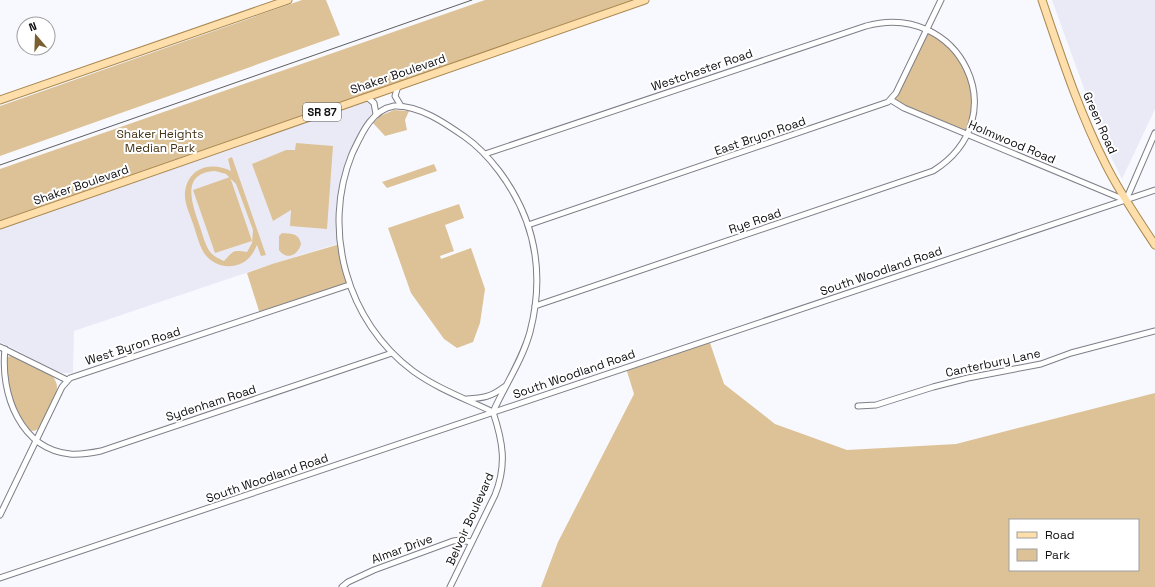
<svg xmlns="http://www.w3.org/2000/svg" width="1155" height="587" viewBox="0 0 1155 587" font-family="'Space Grotesk',sans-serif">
  <rect width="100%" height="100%" fill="#f8f9ff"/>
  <g fill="#eaeaf7">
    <polygon points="1052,0 1155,0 1155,109 1122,179 1103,141"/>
    <polygon points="365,101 372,106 373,111 364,126 350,153 341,182 336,213 337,244 272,264 74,331 73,373 63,373 55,370 0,342 0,227"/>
  </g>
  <g fill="#ddc297" fill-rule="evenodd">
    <polygon points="302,0 326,0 340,35 0,156 0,106"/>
    <polygon points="485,0 644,0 0,225 0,169"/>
    <polygon points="927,28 944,38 960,55 974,95 967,134 891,100"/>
    <polygon points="394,110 409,111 405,120 407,130 385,136 373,123 380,116"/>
    <polygon points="296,143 333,146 327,229 290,226 291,210 273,221 252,164 286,150 295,150"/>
    <path d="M232,157l34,98 -5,1 -4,-11c-2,4 -4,9 -8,13 -13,13 -35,10 -45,-5 -6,-10 -8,-22 -12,-32 -3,-9 -8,-19 -7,-29 3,-25 27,-31 46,-21l-3,-12zM215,171l11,3 10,10 17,46 -1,13 -5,9c-14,-2 -13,-2 -23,9 -5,-2 -9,-4 -13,-8 -6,-7 -8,-18 -11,-26 -7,-21 -21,-54 15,-56z"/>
    <polygon points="434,164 437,171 387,188 382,182"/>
    <polygon points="230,177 252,241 215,253 193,190"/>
    <polygon points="459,204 464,218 445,225 454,251 440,256 441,259 471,248 485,289 480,323 473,342 457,348 444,339 411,293 388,228"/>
    <path d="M282,233c10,1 17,0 19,11 -3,11 -14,17 -22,6v-14z"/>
    <polygon points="340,244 349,285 260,314 247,273 272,264"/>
    <path d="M709,340l15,44 51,40 72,26 109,-6 199,-51v194h-614l17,-45 76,-148 -8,-26zM1010,520h128v50h-128z"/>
    <path d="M11,356l41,20c3,3 5,7 5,11 0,10 -14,33 -19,42 -16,11 -31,-31 -33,-43 -2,-9 1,-20 2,-29z"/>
  </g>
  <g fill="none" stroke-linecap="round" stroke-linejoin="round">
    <defs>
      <g id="minor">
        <polyline points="398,86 395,96 401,106"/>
        <polyline points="367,97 374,103 376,114"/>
        <polyline points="891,100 904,108 1125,200"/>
        <path d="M394,106c25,-1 51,17 71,31 13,9 24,21 34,34 36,48 46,103 31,161 -8,29 -25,53 -37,80 -27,-13 -55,-23 -80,-41 -66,-49 -92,-141 -61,-217 9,-19 19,-44 42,-48z"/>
        <path d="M485,154l381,-128c94,-26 152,92 67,145l-398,135"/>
        <polyline points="1126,200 1155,133"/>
        <polyline points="528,225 888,102 896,93 941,0"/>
        <polyline points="0,347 67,380"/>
        <path d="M5,349c-5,46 16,100 65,105 11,1 21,-1 31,-3l291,-98"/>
        <path d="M467,399c16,-1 24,-2 37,-12"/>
        <polyline points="858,406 876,405 933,387 968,378 1041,364 1071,353 1155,331"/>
        <polyline points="0,515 62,387 70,378 349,285"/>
        <polyline points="0,578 1155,190"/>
        <polyline points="342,587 348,582 374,570 453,541 461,540 471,542"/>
        <path d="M450,587l45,-92c12,-30 8,-53 -2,-83"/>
      </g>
      <g id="major">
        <path d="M1042,0c19,56 37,112 64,165 14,28 32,54 49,80"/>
        <polyline points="0,100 288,0"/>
        <polyline points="0,225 645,0"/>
      </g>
    </defs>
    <use href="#minor" stroke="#7e7f87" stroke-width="7"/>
    <use href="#major" stroke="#aa8851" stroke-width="9"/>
    <use href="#minor" stroke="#fff" stroke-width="5"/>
    <use href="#major" stroke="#fedfab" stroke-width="7"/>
    <polyline stroke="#5e5e62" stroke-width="1" points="0,165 472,0"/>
  </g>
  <g text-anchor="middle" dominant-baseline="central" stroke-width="4" stroke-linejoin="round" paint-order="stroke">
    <rect fill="#fff" stroke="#565658" stroke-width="1" x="303" y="103" width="38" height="18" rx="3"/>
    <g font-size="11" font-weight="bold" fill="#0e0e11">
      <text x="322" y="112">SR 87</text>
    </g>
    <g font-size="12" fill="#0e0e11" stroke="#fff">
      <text transform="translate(702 70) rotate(-19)">Westchester Road</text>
      <text transform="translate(398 74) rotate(-19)">Shaker Boulevard</text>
      <text transform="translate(1100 123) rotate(66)">Green Road</text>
      <text transform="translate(760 136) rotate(-19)">East Bryon Road</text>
      <text transform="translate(1012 142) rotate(23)">Holmwood Road</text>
      <text transform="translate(81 185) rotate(-19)">Shaker Boulevard</text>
      <text transform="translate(755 221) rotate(-19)">Rye Road</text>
      <text transform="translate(881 271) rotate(-19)">South Woodland Road</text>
      <text transform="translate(133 346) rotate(-18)">West Byron Road</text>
      <text transform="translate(993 363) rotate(-12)">Canterbury Lane</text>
      <text transform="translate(574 374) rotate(-19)">South Woodland Road</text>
      <text transform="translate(211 403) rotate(-18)">Sydenham Road</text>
      <text transform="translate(267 478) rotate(-19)">South Woodland Road</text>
      <text transform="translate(470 519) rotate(-66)">Belvoir Boulevard</text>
      <text transform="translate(402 549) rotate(-20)">Almar Drive</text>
    </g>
    <g font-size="12" fill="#463416" stroke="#fff">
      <text x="160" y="134">Shaker Heights<tspan x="160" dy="14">Median Park</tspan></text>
    </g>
  </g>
  <rect x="1009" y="519" width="130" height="52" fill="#ffffff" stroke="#9f9fa0"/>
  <rect x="1017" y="532" width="20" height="6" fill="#fedfab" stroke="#9f9fa0"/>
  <text x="1045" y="539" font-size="12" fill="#0e0e11">Road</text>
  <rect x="1017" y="549" width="20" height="12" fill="#ddc297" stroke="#9f9fa0"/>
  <text x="1045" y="559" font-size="12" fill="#0e0e11">Park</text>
  <g transform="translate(36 36) rotate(341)"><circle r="19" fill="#ffffff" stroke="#9f9fa0"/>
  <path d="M0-3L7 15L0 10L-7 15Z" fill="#7a5f31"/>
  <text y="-6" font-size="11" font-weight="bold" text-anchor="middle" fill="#0e0e11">N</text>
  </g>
</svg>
